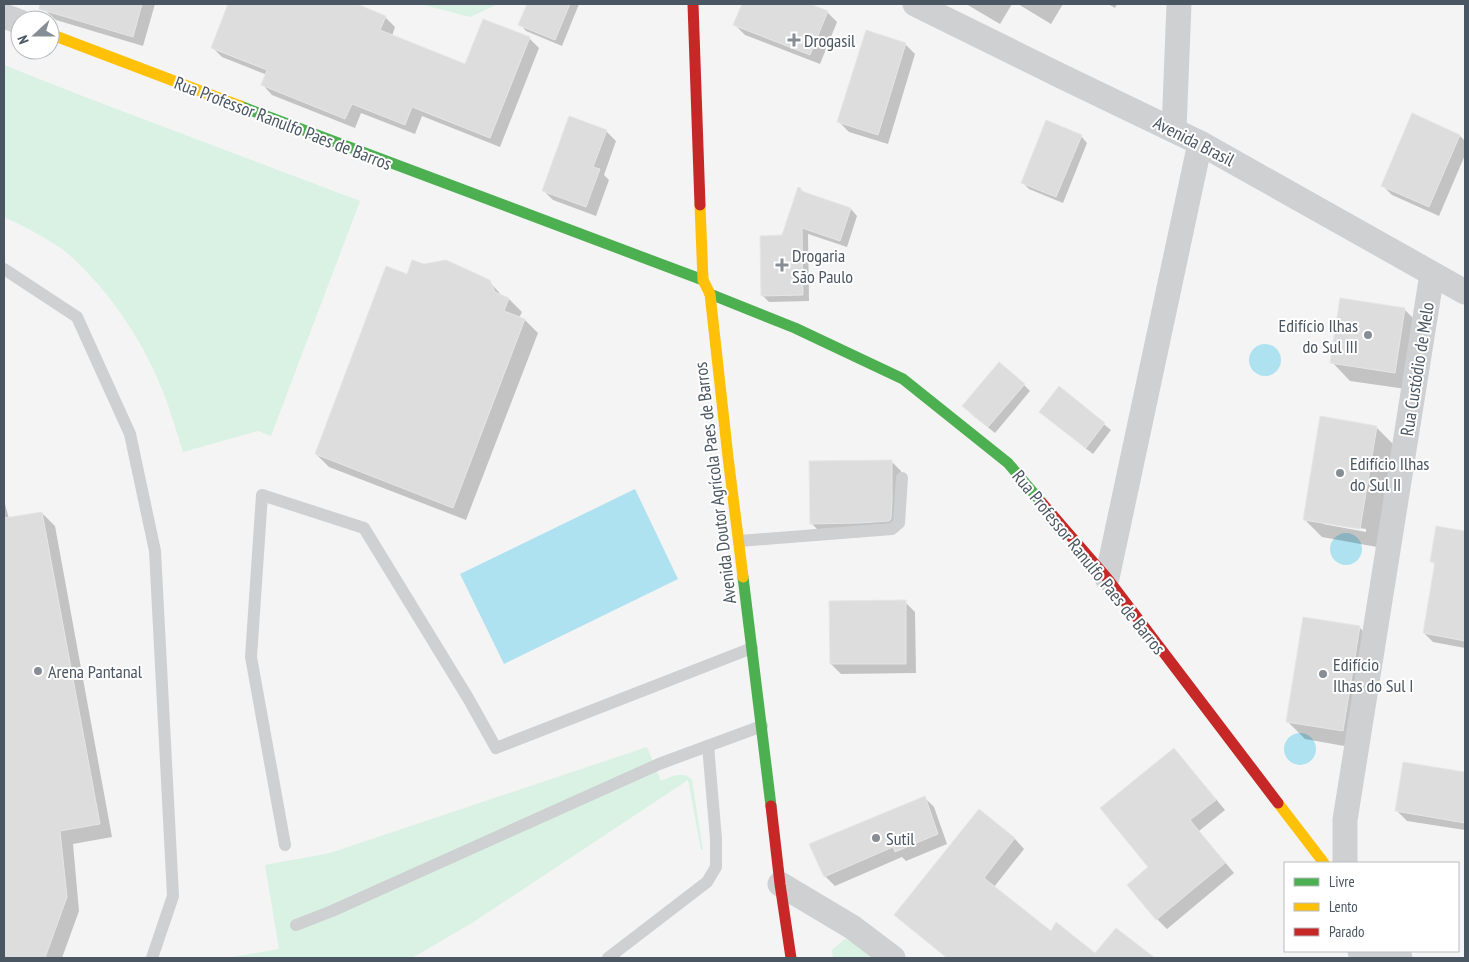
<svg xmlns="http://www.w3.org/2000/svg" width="1469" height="962" viewBox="0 0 1469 962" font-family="'PT Sans Narrow',sans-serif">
  <rect width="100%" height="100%" fill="#f4f4f4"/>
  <g fill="#d9f2e3">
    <polygon points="420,4 498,4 470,17"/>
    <path d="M4,65l81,32 275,104 -89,235 -13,-5 -75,21c-6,-18 -11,-37 -18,-55 -19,-52 -56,-108 -98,-144 -19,-15 -42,-26 -63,-36z"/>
    <path d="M647,747l14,34c10,-4 22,-11 31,-1l11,70h-2l-13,-70 -216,143 -60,35h-185l52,-9 -14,-84 65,-12z"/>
    <polygon points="845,939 862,946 878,958 833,958 832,950"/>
  </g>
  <g fill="#aee2f0">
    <circle cx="1265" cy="360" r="16"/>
    <polygon points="635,489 678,579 504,664 460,574"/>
    <circle cx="1346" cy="549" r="16"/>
    <circle cx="1300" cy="749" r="16"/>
  </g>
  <g fill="#0003" fill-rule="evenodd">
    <polygon points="48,4 155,4 143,46 56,20 46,11"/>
    <polygon points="229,4 354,4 385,17 395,27 392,36 466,66 529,38 539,48 500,147 422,116 415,134 361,113 355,128 272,95 263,85 267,75 222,57 212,47"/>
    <polygon points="529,4 579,4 562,46 526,31 520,24"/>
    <polygon points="743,4 806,4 827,12 837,22 820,64 745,35 735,25"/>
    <polygon points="966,4 1012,4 1000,24"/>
    <polygon points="1018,4 1063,4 1051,24"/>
    <polygon points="1108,4 1117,4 1115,8"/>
    <polygon points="905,44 915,54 888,144 849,132 839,122"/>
    <polygon points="606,131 616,141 604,175 609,180 596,216 553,200 543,190"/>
    <polygon points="1081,136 1087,143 1063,203 1029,189 1022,182"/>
    <polygon points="1460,136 1465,141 1465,155 1439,216 1392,195 1382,185"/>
    <polygon points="800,189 805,193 851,209 857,216 847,247 808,234 809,301 769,302 762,295"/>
    <polygon points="407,276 489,281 503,297 509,299 522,312 519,318 525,320 538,333 466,520 329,467 316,454"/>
    <polygon points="1404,309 1422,327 1413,390 1350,381 1332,362"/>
    <polygon points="1024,385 1030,391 995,433 970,413"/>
    <polygon points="1059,388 1111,430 1093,454 1047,418"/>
    <path d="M1376,427l18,18 -17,102 -55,-10 -18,-18zM1323,522l43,7v3l-43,-8z"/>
    <polygon points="891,461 901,471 901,529 821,533 811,523"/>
    <polygon points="4,500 9,519 42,513 55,526 112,837 73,844 79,911 62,958 4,958"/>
    <polygon points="1437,528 1465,532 1465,648 1433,642 1424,633 1435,565 1432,561"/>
    <polygon points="905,602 915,612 916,673 841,674 831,664"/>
    <polygon points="1359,627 1377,645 1361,749 1305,739 1287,721"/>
    <polygon points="1174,750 1183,759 1225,810 1199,831 1234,873 1167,929 1157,919 1129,885 1150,867"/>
    <polygon points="1404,763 1465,773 1465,830 1407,821 1397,811"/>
    <polygon points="924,797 934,807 947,844 906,861 902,857 835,886 825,876"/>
    <polygon points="979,811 1015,839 1024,849 994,887 1051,932 1096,955 1116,930 1152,958 948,958 906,924"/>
  </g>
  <g fill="#ddddde" stroke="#e5e6e7">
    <polygon points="40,4 142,4 133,37 39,9"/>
    <polygon points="228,4 357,4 386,16 380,30 465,64 483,19 530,37 490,138 412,107 405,125 352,104 345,119 261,85 267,70 211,48"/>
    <polygon points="527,4 570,4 555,40 518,25"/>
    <polygon points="742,4 810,4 828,11 810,55 733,25"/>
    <polygon points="866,30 906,43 878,135 837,122"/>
    <polygon points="1412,113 1460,135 1429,207 1381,186"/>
    <polygon points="569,116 607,130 593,167 600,169 586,207 542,191"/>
    <polygon points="1046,120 1082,135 1056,197 1021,183"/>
    <polygon points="798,187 801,188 801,191 851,208 840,241 802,228 803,295 761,296 760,236 782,235"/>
    <polygon points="412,260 424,264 446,260 490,280 495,292 509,298 504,311 525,319 453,508 315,454 386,266 407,274"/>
    <polygon points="1340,298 1405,308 1395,373 1330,363"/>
    <polygon points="999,362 1025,384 988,427 962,406"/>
    <polygon points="1059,386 1105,423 1086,448 1039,412"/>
    <polygon points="1320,416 1377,426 1360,529 1303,520"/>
    <polygon points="892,460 892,501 891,519 889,521 859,523 810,524 809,461"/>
    <polygon points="42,512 100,824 60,831 67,897 45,958 4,958 4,518"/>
    <polygon points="1436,526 1465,531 1465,641 1423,633 1435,562 1430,562"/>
    <polygon points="906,600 906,664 830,664 829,601"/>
    <polygon points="1303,617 1360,626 1343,731 1286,722"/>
    <polygon points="1174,748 1216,800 1190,820 1225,863 1156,920 1127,885 1148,867 1100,808"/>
    <polygon points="1403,762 1465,772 1465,823 1395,811"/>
    <polygon points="925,796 938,834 895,852 893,847 824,877 809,844"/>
    <polygon points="979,809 1015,838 984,878 1051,931 1056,922 1095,953 1116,928 1155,958 947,958 894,915"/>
  </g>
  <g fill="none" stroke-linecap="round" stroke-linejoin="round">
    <g stroke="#ced0d2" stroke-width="12">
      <polyline points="4,269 77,317 130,434 155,551 173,896 152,958"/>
      <polyline points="739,541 892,529 899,523 902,478"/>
      <polyline points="285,845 251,657 262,495 364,528 468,698 496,748 752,648"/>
      <polyline points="296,925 332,911 659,764 762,726"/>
      <polyline points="608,958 707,882 716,867 716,839 708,746"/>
    </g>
    <g stroke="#ced0d2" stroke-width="25">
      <polyline points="915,4 1063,77 1200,143 1465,292"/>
      <polyline points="4,16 20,22"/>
      <polyline points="1174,130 1179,4"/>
      <polyline points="1107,578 1200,143"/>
      <polyline points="1345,863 1345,820 1432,274"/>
      <polyline points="780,884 852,927 893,958"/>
      <polyline points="1360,951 1362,958"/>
      <polyline points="1384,958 1389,957 1400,958"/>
    </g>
    <g stroke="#4caf50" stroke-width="11">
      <polyline points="240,106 703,280"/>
      <polyline points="710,294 795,328 903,379 1008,463 1042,503"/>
      <polyline points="743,577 771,806"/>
    </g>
    <g stroke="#ffc107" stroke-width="11">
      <polyline points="50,34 240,106"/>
      <polyline points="700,205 703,280 710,294 728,457 743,577"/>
      <polyline points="1278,803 1324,863"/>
    </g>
    <g stroke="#c62828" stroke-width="11">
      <polyline points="693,4 700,205"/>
      <polyline points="1042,503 1107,578 1278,803"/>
      <polyline points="771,806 780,884 791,958"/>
    </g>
  </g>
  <g fill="#868d94" stroke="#fff" stroke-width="2">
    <path d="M791.5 32.5h5v5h5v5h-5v5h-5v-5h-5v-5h5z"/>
    <path d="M779.5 257.5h5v5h5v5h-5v5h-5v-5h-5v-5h5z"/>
    <circle cx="1368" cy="335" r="5"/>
    <circle cx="1340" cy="473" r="5"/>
    <circle cx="38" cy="671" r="5"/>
    <circle cx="1323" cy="674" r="5"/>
    <circle cx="876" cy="838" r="5"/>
  </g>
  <g text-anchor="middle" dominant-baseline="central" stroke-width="4" stroke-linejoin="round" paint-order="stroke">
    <g font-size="18" fill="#4a5661" stroke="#fff" text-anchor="start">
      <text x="804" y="40">Drogasil</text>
      <text x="792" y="255">Drogaria<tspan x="792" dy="21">São Paulo</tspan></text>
      <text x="1358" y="325" text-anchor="end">Edifício Ilhas<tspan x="1358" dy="21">do Sul III</tspan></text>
      <text x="1350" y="463">Edifício Ilhas<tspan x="1350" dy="21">do Sul II</tspan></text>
      <text x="1333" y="664">Edifício<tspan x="1333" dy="21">Ilhas do Sul I</tspan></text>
      <text x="48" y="671">Arena Pantanal</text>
      <text x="886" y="838">Sutil</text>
    </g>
    <g font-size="18" fill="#4a5661" stroke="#fff">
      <text transform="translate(283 123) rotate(21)">Rua Professor Ranulfo Paes de Barros</text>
      <text transform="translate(1194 141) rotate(27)">Avenida Brasil</text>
      <text transform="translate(1417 369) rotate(-81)">Rua Custódio de Melo</text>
      <text transform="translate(715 483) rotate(-97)">Avenida Doutor Agrícola Paes de Barros</text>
      <text transform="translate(1089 562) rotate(51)">Rua Professor Ranulfo Paes de Barros</text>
    </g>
  </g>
  <rect width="1469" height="962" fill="none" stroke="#4a5661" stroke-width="10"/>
  <rect x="1284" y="862" width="175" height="90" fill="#ffffff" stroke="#b7bbc0"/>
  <rect x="1294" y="878" width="25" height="8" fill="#4caf50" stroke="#b7bbc0"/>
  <text x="1329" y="887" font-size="15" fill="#4a5661">Livre</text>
  <rect x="1294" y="903" width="25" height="8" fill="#ffc107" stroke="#b7bbc0"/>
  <text x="1329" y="912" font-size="15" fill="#4a5661">Lento</text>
  <rect x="1294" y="928" width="25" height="8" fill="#c62828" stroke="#b7bbc0"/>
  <text x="1329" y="937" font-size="15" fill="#4a5661">Parado</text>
  <g transform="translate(35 35) rotate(249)"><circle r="24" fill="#ffffff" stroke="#b7bbc0"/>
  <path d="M0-4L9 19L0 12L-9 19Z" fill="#868d94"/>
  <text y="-8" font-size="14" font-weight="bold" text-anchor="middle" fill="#4a5661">N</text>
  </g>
</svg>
